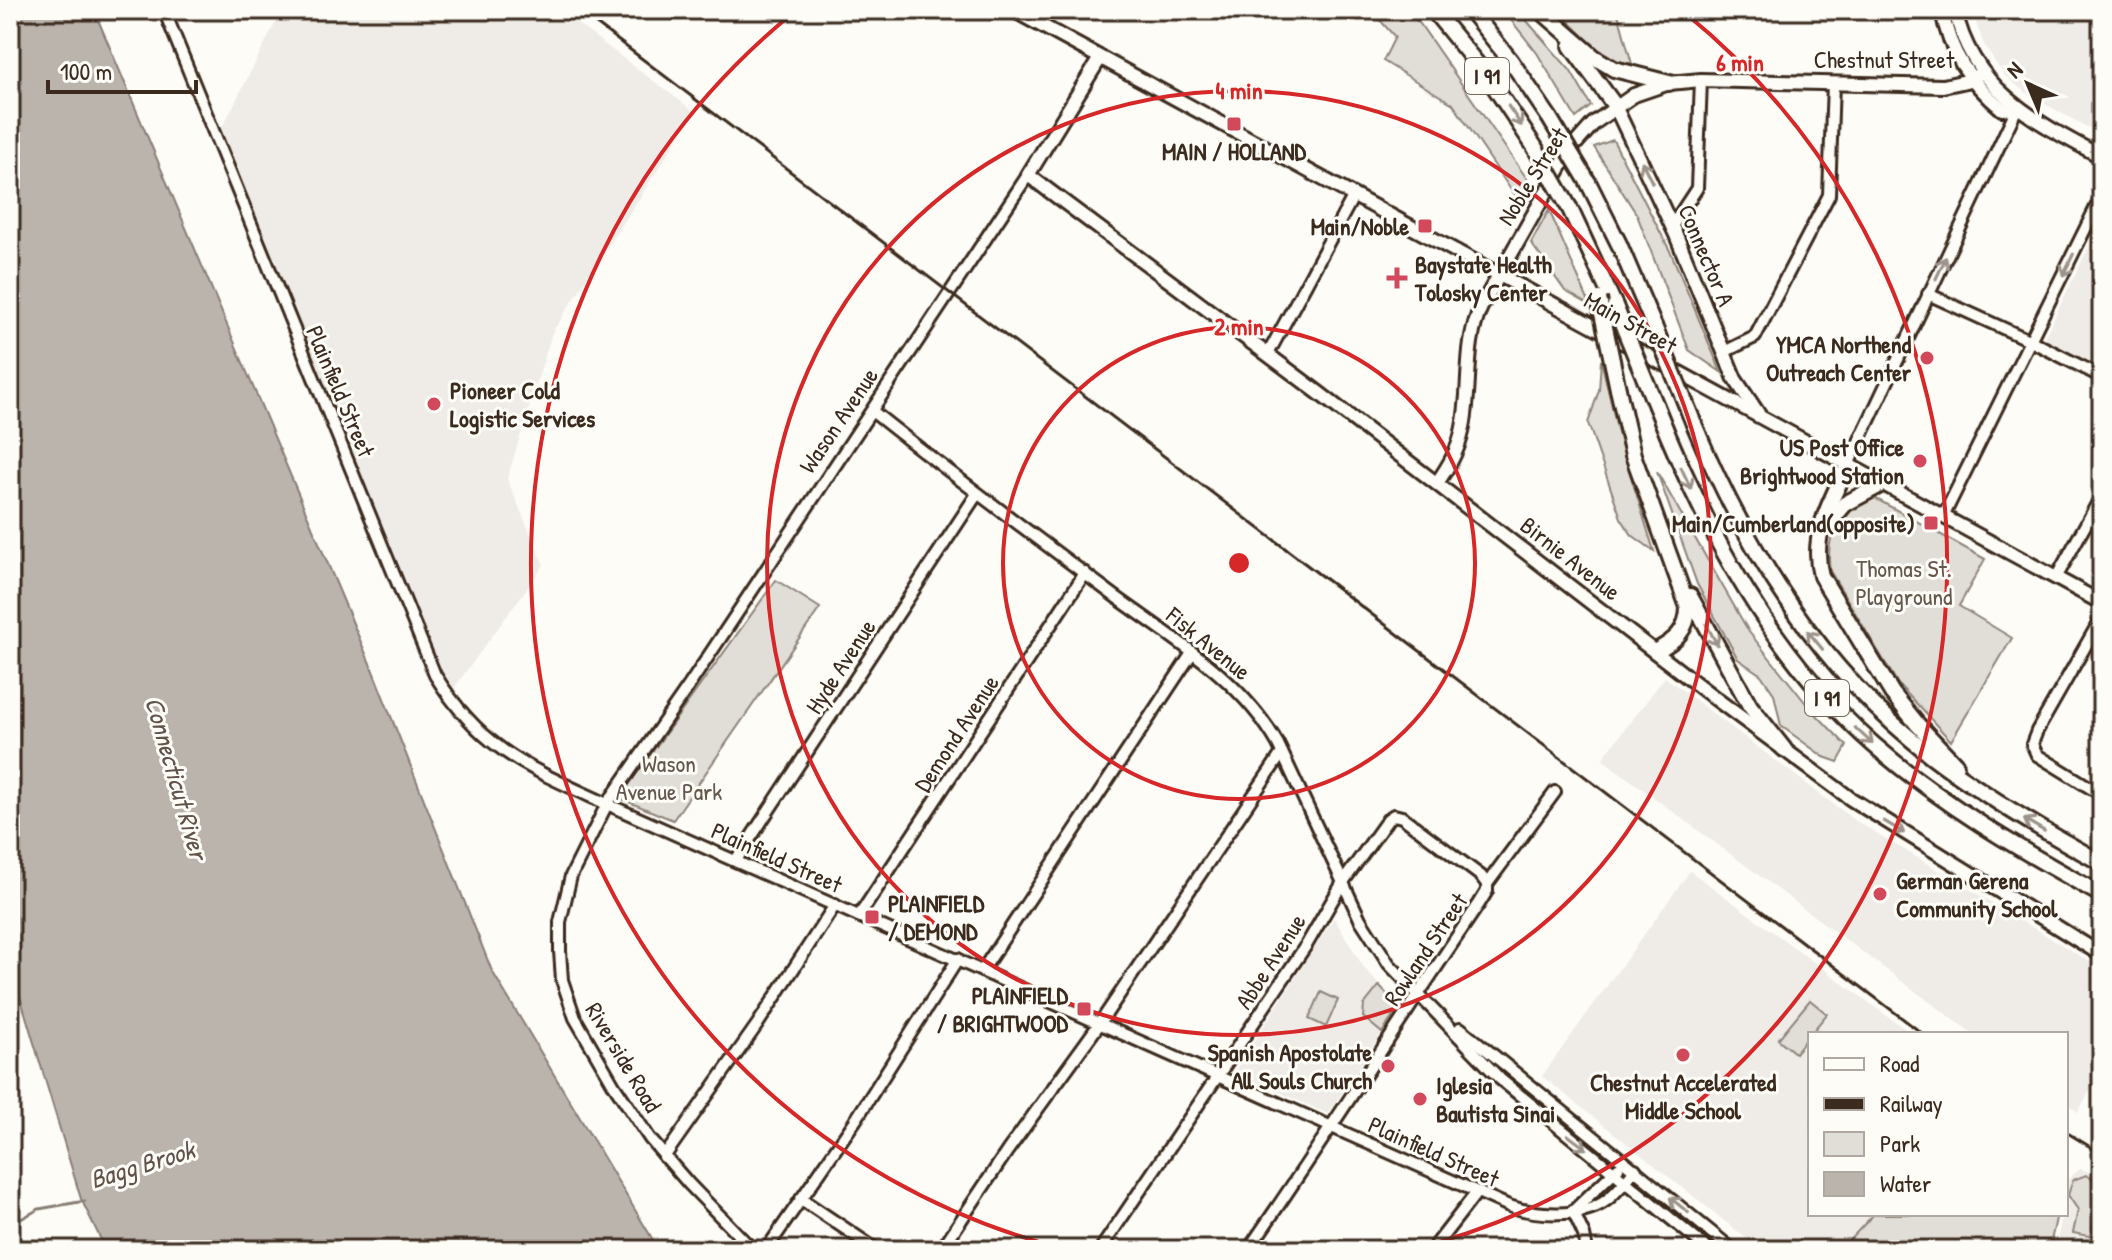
<svg xmlns="http://www.w3.org/2000/svg" width="2112" height="1260" viewBox="0 0 2112 1260" font-family="'Patrick Hand',sans-serif">
  <rect width="100%" height="100%" fill="#fdfcf7"/>
  <filter id="ink" filterUnits="userSpaceOnUse"><feTurbulence type="fractalNoise" baseFrequency=".0125" numOctaves="2"/><feDisplacementMap in="SourceGraphic" scale="16" xChannelSelector="R" yChannelSelector="G"/><feConvolveMatrix kernelMatrix="1 2 1 2 8 2 1 2 1" color-interpolation-filters="sRGB"/></filter>
  <g filter="url(#ink)">
    <g fill="#efece7">
      <polygon points="282,10 559,10 695,112 552,333 507,479 544,565 454,688 438,666 220,132"/>
      <polygon points="1971,10 2102,10 2102,135 2030,96 2004,75 1985,47"/>
      <polygon points="2102,220 2102,368 2043,340"/>
      <polygon points="1665,677 1853,819 2102,969 2102,1070 2078,1112 2066,1103 2066,1034 1973,1034 1602,759"/>
      <polygon points="1690,871 1912,1034 1810,1034 1810,1214 1874,1214 1840,1250 1761,1250 1542,1076"/>
      <polygon points="1334,918 1364,968 1399,1007 1328,1114 1234,1072"/>
      <polygon points="2080,1169 2102,1176 2102,1250 2056,1250 2062,1214 2066,1214 2067,1180"/>
    </g>
    <g fill="#e1ded7" stroke="#8e847a" stroke-width="2">
      <polygon points="1371,10 1406,10 1420,24 1532,186 1524,204 1511,190 1453,104 1383,61 1395,37"/>
      <polygon points="1503,10 1517,10 1520,13 1570,70 1591,106 1576,118 1537,53"/>
      <polygon points="1557,10 1617,10 1632,64 1608,59"/>
      <polygon points="1613,140 1672,255 1721,372 1689,350 1637,215 1594,147"/>
      <polygon points="1549,210 1590,305 1565,291 1531,243"/>
      <polygon points="1601,360 1620,441 1654,551 1632,535 1621,518 1588,423 1599,390"/>
      <polygon points="1657,472 1749,632 1809,707 1847,746 1838,762 1824,757 1781,726 1774,694 1761,675 1738,659 1697,584"/>
      <path d="M1871,496l114,63 -26,47 53,32 -61,103 -53,-57 -68,-113c-5,-37 8,-59 41,-75z"/>
      <polygon points="776,580 820,608 673,820 619,798"/>
      <polygon points="1379,986 1399,1007 1382,1033 1363,1017 1364,1005"/>
      <polygon points="1321,992 1338,1000 1326,1027 1309,1019"/>
      <polygon points="1810,1000 1827,1014 1795,1053 1778,1039"/>
      <polygon points="2086,1175 2102,1184 2097,1196 2100,1213 2092,1227 2095,1237 2073,1233 2078,1210 2068,1195 2073,1180"/>
      <polygon points="1874,1214 2057,1214 2049,1250 1840,1250"/>
    </g>
    <polygon fill="#bbb4ad" stroke="#887d74" stroke-width="2" points="10,10 94,10 371,666 492,971 659,1250 106,1250 81,1199 10,963"/>
    <g fill="none" stroke-linecap="round" stroke-linejoin="round">
      <polyline stroke="#887d74" stroke-width="3" points="10,1225 39,1209 85,1201"/>
      <defs>
        <g id="minor">
          <path d="M164,10l271,665c47,76 94,93 172,129l902,402c25,9 72,12 95,-4 12,-8 22,-21 31,-33"/>
          <polyline points="1672,226 1697,188 1701,80"/>
          <polyline points="1928,294 2031,341 2102,377"/>
          <polyline points="1724,352 1755,337 1829,195 1833,83"/>
          <polyline points="1268,354 1354,195"/>
          <path d="M872,411c80,64 162,125 244,186 59,43 125,82 162,147l82,175 29,45 111,115 209,171"/>
          <polyline points="1848,465 2017,108"/>
          <polyline points="1943,517 2102,195"/>
          <polyline points="2056,578 2102,495"/>
          <polyline points="2102,617 2037,731 2032,744 2037,755 2102,795"/>
          <polyline points="736,860 977,494"/>
          <polyline points="859,916 1085,573"/>
          <polyline points="982,971 1192,653"/>
          <polyline points="1460,1028 1733,1250"/>
          <polyline points="664,1157 757,1025 835,905"/>
          <polyline points="801,1199 877,1250"/>
          <polyline points="1573,1211 1618,1168"/>
          <polyline points="1573,1211 1584,1235 1587,1250"/>
          <polyline points="753,1250 689,1184 650,1139 614,1085 575,1018 562,980 560,951 560,922 571,876 607,804 688,687 1028,175"/>
          <polyline points="766,1250 855,1121 958,959"/>
          <polyline points="941,1250 1008,1150 1100,1023 1282,753"/>
          <polyline points="1100,1250 1307,944 1343,882 1388,819 1394,815 1402,817 1481,876 1487,884"/>
          <path d="M1248,1250c79,-114 153,-232 231,-346l8,-13v-7l68,-92"/>
          <polyline points="1432,1250 1477,1192"/>
        </g>
        <g id="major">
          <polyline points="1013,10 2102,603"/>
          <path d="M1942,10c7,42 28,72 60,99l15,-1"/>
          <path d="M1955,10c17,80 81,112 147,147"/>
          <polyline points="1100,58 1028,175 1319,393 1716,699 1851,799 2102,955"/>
          <polyline points="1615,106 1676,235 1735,379 1758,413"/>
          <path d="M1437,483c11,-16 21,-32 25,-51 10,-41 1,-86 19,-125l89,-157 24,-27 40,-28 35,-12 32,-3 242,6 28,-6 11,-8"/>
        </g>
        <g id="highway">
          <polyline points="1433,10 1490,80 1534,146"/>
          <polyline points="1470,10 1511,61 1549,117"/>
          <polyline points="1540,10 1594,57 1614,69 1669,83"/>
          <polyline points="1571,46 1615,106"/>
          <polyline points="1588,182 1619,244 1654,326"/>
          <polyline points="1570,209 1615,306"/>
          <path d="M1618,389l15,66 55,152c0,23 -13,34 -32,44"/>
          <path d="M1656,406c50,126 115,248 218,339 69,60 148,106 228,150"/>
          <path d="M1694,424c54,129 126,246 238,332 54,41 111,75 170,107"/>
          <path d="M1848,465c-17,36 -38,70 -27,111l71,117 26,32 38,40"/>
          <polyline points="1825,528 1845,504 1882,484"/>
          <polyline points="1690,596 1750,706 1784,749"/>
        </g>
      </defs>
      <use href="#minor" stroke="#3b2a1e" stroke-width="16"/>
      <use href="#major" stroke="#3b2a1e" stroke-width="18"/>
      <use href="#highway" stroke="#3b2a1e" stroke-width="20"/>
      <use href="#minor" stroke="#fdfcf7" stroke-width="10"/>
      <use href="#major" stroke="#fdfcf7" stroke-width="12"/>
      <use href="#highway" stroke="#fdfcf7" stroke-width="14"/>
      <g stroke="#3b2a1e" stroke-width="3">
        <polyline points="578,10 1923,1034"/>
        <polyline points="2066,1132 2102,1154"/>
      </g>
      <defs>
        <g id="highway-bridge">
          <polyline points="1549,117 1588,182"/>
          <polyline points="1534,146 1570,209"/>
          <polyline points="1599,299 1618,389"/>
          <polyline points="1615,306 1656,406"/>
          <polyline points="1654,326 1694,424"/>
        </g>
      </defs>
      <use href="#highway-bridge" stroke="#3b2a1e" stroke-width="20" stroke-linecap="butt"/>
      <use href="#highway-bridge" stroke="#fdfcf7" stroke-width="14"/>
    </g>
    <defs><path id="oneway-shaft" d="M-6 0H5M1.5-3L5.5 0L1.5 3" fill="none" stroke-width="1.6" stroke-linecap="round" stroke-linejoin="round" transform="scale(2)"/></defs>
    <g stroke="#9c938a">
      <use href="#oneway-shaft" transform="translate(1515 116) rotate(56)"/>
      <use href="#oneway-shaft" transform="translate(1647 172) rotate(-116)"/>
      <use href="#oneway-shaft" transform="translate(2068 265) rotate(116)"/>
      <use href="#oneway-shaft" transform="translate(1941 268) rotate(-65)"/>
      <use href="#oneway-shaft" transform="translate(1686 478) rotate(65)"/>
      <use href="#oneway-shaft" transform="translate(1712 635) rotate(62)"/>
      <use href="#oneway-shaft" transform="translate(1815 640) rotate(-129)"/>
      <use href="#oneway-shaft" transform="translate(1864 736) rotate(43)"/>
      <use href="#oneway-shaft" transform="translate(2034 825) rotate(-149)"/>
      <use href="#oneway-shaft" transform="translate(1894 827) rotate(31)"/>
      <use href="#oneway-shaft" transform="translate(1577 1142) rotate(37)"/>
      <use href="#oneway-shaft" transform="translate(1679 1205) rotate(-141)"/>
    </g>
  </g>
  <g fill="none" stroke="#d62828" stroke-width="4">
    <circle cx="1239" cy="563" r="236"/>
    <circle cx="1239" cy="563" r="472"/>
    <path d="M1068 1250A708 708 0 0 1 793 13M1685 13A708 708 0 0 1 1410 1250"/>
  </g>
  <g fill="#d1495b" stroke="#fdfcf7" stroke-width="3">
    <rect x="1226" y="116" width="16" height="16" rx="4"/>
    <rect x="1417" y="218" width="16" height="16" rx="4"/>
    <path d="M1393 266h8v8h8v8h-8v8h-8v-8h-8v-8h8z"/>
    <circle cx="1927" cy="358" r="8"/>
    <circle cx="434" cy="404" r="8"/>
    <circle cx="1920" cy="461" r="8"/>
    <rect x="1923" y="515" width="16" height="16" rx="4"/>
    <circle cx="1880" cy="894" r="8"/>
    <rect x="864" y="909" width="16" height="16" rx="4"/>
    <rect x="1076" y="1001" width="16" height="16" rx="4"/>
    <circle cx="1683" cy="1055" r="8"/>
    <circle cx="1388" cy="1066" r="8"/>
    <circle cx="1420" cy="1099" r="8"/>
  </g>
  <g text-anchor="middle" dominant-baseline="central" stroke-width="6" stroke-linejoin="round" paint-order="stroke">
    <g fill="#fdfcf7" stroke="#75695f" stroke-width="2">
      <rect x="1465" y="58" width="44" height="36" rx="6"/>
      <rect x="1805" y="680" width="44" height="36" rx="6"/>
    </g>
    <g font-size="22" font-weight="bold" fill="#3b2a1e">
      <text x="1487" y="76">I 91</text>
      <text x="1827" y="698">I 91</text>
    </g>
    <g font-size="24" fill="#3b2a1e" stroke="#fdfcf7">
      <text x="1884" y="59">Chestnut Street</text>
      <text transform="translate(1532 176) rotate(-58)">Noble Street</text>
      <text transform="translate(1707 255) rotate(67)">Connector A</text>
      <text transform="translate(1631 322) rotate(29)">Main Street</text>
      <text transform="translate(341 391) rotate(67)">Plainfield Street</text>
      <text transform="translate(838 420) rotate(-56)">Wason Avenue</text>
      <text transform="translate(1571 558) rotate(38)">Birnie Avenue</text>
      <text transform="translate(1209 643) rotate(39)">Fisk Avenue</text>
      <text transform="translate(840 666) rotate(-57)">Hyde Avenue</text>
      <text transform="translate(956 733) rotate(-57)">Demond Avenue</text>
      <text transform="translate(777 857) rotate(24)">Plainfield Street</text>
      <text transform="translate(1425 949) rotate(-56)">Rowland Street</text>
      <text transform="translate(1270 961) rotate(-57)">Abbe Avenue</text>
      <text transform="translate(624 1057) rotate(59)">Riverside Road</text>
      <text transform="translate(1434 1151) rotate(24)">Plainfield Street</text>
    </g>
    <g font-size="24" font-weight="bold" fill="#3b2a1e" stroke="#fdfcf7" text-anchor="end">
      <text x="1234" y="151" text-anchor="middle">MAIN / HOLLAND</text>
      <text x="1409" y="226">Main/Noble</text>
      <text x="1415" y="264" text-anchor="start">Baystate Health<tspan x="1415" dy="28">Tolosky Center</tspan></text>
      <text x="1911" y="344">YMCA Northend<tspan x="1911" dy="28">Outreach Center</tspan></text>
      <text x="450" y="390" text-anchor="start">Pioneer Cold<tspan x="450" dy="28">Logistic Services</tspan></text>
      <text x="1904" y="447">US Post Office<tspan x="1904" dy="28">Brightwood Station</tspan></text>
      <text x="1915" y="523">Main/Cumberland(opposite)</text>
      <text x="1896" y="880" text-anchor="start">German Gerena<tspan x="1896" dy="28">Community School</tspan></text>
      <text x="888" y="903" text-anchor="start">PLAINFIELD<tspan x="888" dy="28">/ DEMOND</tspan></text>
      <text x="1068" y="995">PLAINFIELD<tspan x="1068" dy="28">/ BRIGHTWOOD</tspan></text>
      <text x="1372" y="1052">Spanish Apostolate<tspan x="1372" dy="28">All Souls Church</tspan></text>
      <text x="1683" y="1082" text-anchor="middle">Chestnut Accelerated<tspan x="1683" dy="28">Middle School</tspan></text>
      <text x="1436" y="1085" text-anchor="start">Iglesia<tspan x="1436" dy="28">Bautista Sinai</tspan></text>
    </g>
    <g font-size="24" fill="#64574c" stroke="#fdfcf7">
      <text x="1904" y="568">Thomas St.<tspan x="1904" dy="28">Playground</tspan></text>
      <text x="669" y="763">Wason<tspan x="669" dy="28">Avenue Park</tspan></text>
    </g>
    <g font-size="26" font-style="italic" fill="#615349" stroke="#fdfcf7">
      <text transform="translate(177 778) rotate(74)">Connecticut River</text>
      <text transform="translate(142 1164) rotate(-17)">Bagg Brook</text>
    </g>
  </g>
  <circle cx="1239" cy="563" r="12" fill="#d62828" stroke="#fdfcf7" stroke-width="4"/>
  <g font-size="24" text-anchor="middle" font-weight="bold" fill="#d62828" stroke="#fdfcf7" stroke-width="6" stroke-linejoin="round" paint-order="stroke">
    <text x="1740" y="71">6 min</text>
    <text x="1239" y="99">4 min</text>
    <text x="1239" y="335">2 min</text>
  </g>
  <rect width="2112" height="1260" fill="none" stroke="#fdfcf7" stroke-width="40"/>
  <rect x="20" y="20" width="2072" height="1220" fill="none" stroke="#3b2a1e" stroke-width="3" filter="url(#ink)"/>
  <rect x="1808" y="1032" width="260" height="184" fill="#fdfcf7" stroke="#afa8a0" stroke-width="2"/>
  <rect x="1824" y="1058" width="40" height="12" fill="#fdfcf7" stroke="#afa8a0" stroke-width="2"/>
  <text x="1880" y="1072" font-size="24" fill="#3b2a1e">Road</text>
  <rect x="1824" y="1098" width="40" height="12" fill="#3b2a1e" stroke="#afa8a0" stroke-width="2"/>
  <text x="1880" y="1112" font-size="24" fill="#3b2a1e">Railway</text>
  <rect x="1824" y="1132" width="40" height="24" fill="#e1ded7" stroke="#afa8a0" stroke-width="2"/>
  <text x="1880" y="1152" font-size="24" fill="#3b2a1e">Park</text>
  <rect x="1824" y="1172" width="40" height="24" fill="#bbb4ad" stroke="#afa8a0" stroke-width="2"/>
  <text x="1880" y="1192" font-size="24" fill="#3b2a1e">Water</text>
  <g transform="translate(2028 84) rotate(316)" stroke="#fdfcf7" stroke-width="6" paint-order="stroke">
  <path d="M0-6L14 30L0 20L-14 30Z" fill="#3b2a1e"/>
  <text y="-12" font-size="22" font-weight="bold" text-anchor="middle" fill="#3b2a1e">N</text>
  </g>
  <path d="M48 80v12h148v-12" fill="none" stroke="#3b2a1e" stroke-width="4"/>
  <text x="60" y="80" font-size="24" fill="#3b2a1e" stroke="#fdfcf7" stroke-width="6" paint-order="stroke">100 m</text>
</svg>
